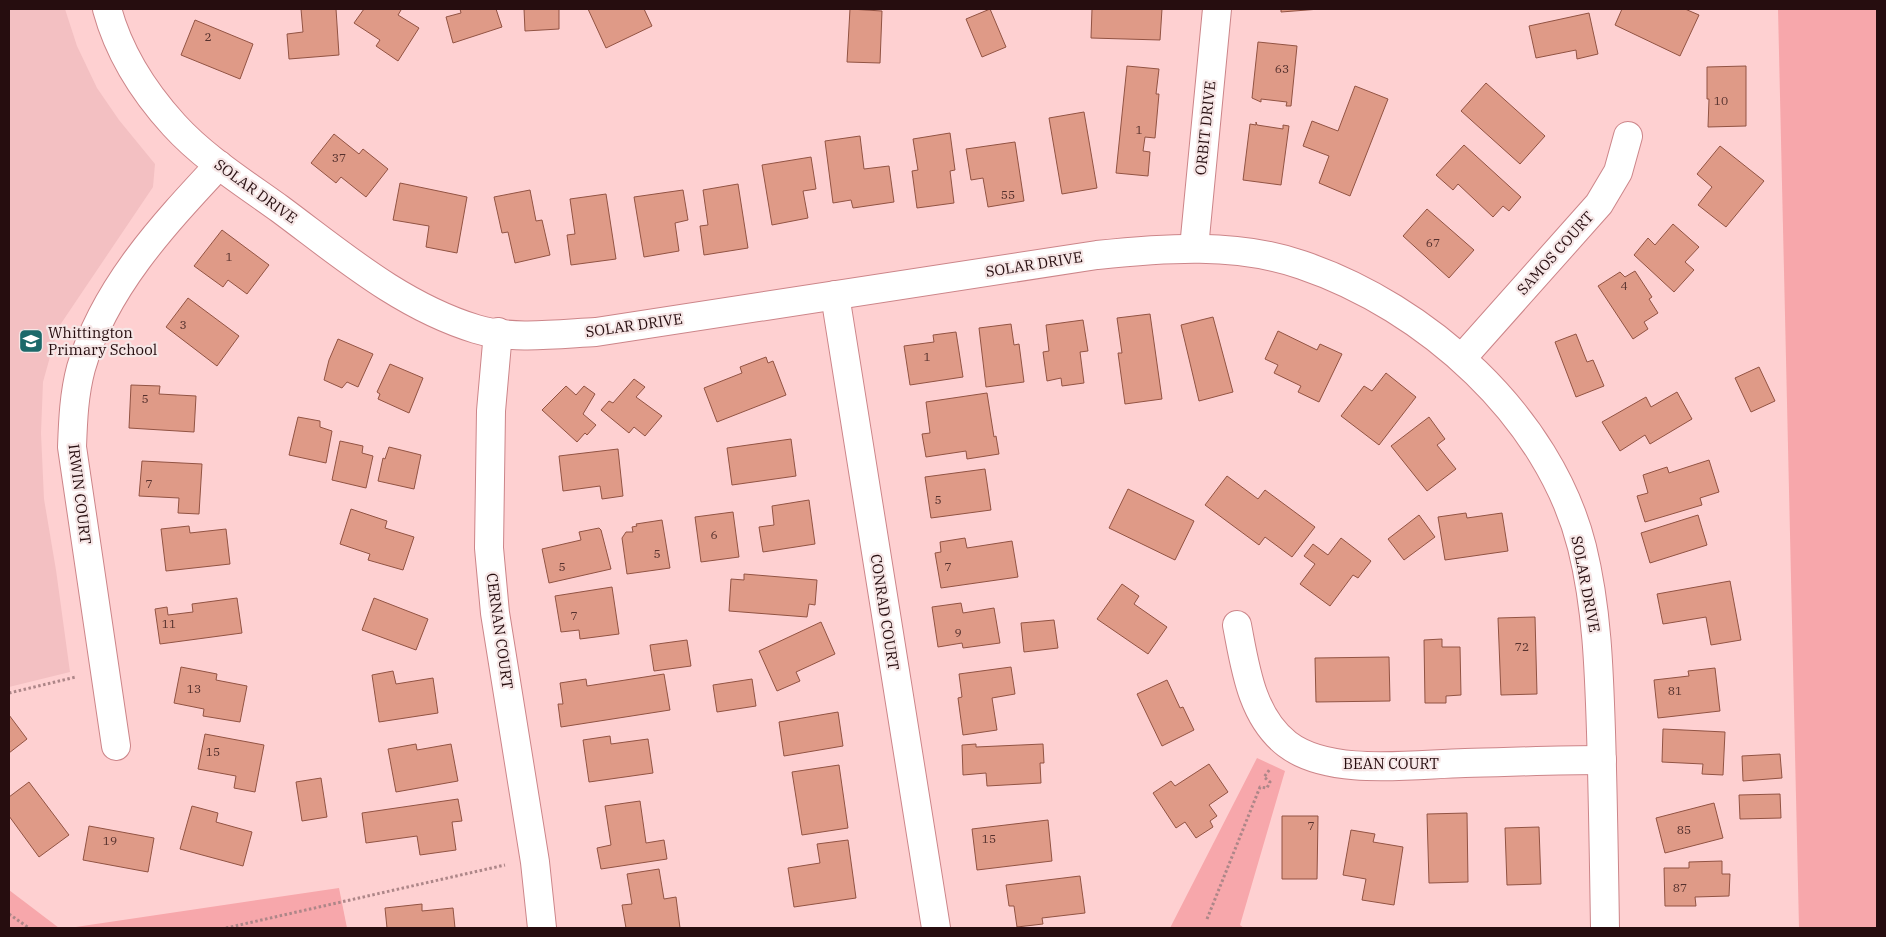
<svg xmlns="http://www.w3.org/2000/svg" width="1886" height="937" viewBox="0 0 1886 937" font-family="'IBM Plex Serif',serif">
  <rect width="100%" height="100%" fill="#fed0d1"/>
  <polygon fill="#f3c0c2" points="9,9 65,9 77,46 97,88 119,120 155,164 153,187 58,328 43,382 41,433 44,499 56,570 70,672 9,687"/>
  <g fill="#f7a7ab">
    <polygon points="1778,9 1877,9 1877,928 1799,928"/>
    <polygon points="1257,758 1285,771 1240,925 1244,928 1170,928"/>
    <polygon points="339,888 347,928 69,928"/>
    <polygon points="9,890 59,928 9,928"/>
  </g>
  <g fill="#df9a87" stroke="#925343">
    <polygon points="301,9 336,9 339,55 289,59 287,34 303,32"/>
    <polygon points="364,9 399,9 401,10 398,15 419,28 398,61 376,46 380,40 354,23"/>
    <polygon points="460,9 496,9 502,27 453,43 446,17 461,13"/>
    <polygon points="524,9 559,9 559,29 525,31"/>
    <polygon points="588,9 644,9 652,26 606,48"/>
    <polygon points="850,9 882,11 880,63 847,62"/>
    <polygon points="990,9 1006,47 982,57 966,19"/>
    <polygon points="1092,9 1162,9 1160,40 1091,38"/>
    <polygon points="1281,9 1320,9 1281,12"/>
    <polygon points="1622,9 1685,9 1699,15 1680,56 1615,25"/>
    <polygon points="1589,13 1598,54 1577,59 1576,50 1536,58 1529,26"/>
    <polygon points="195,20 253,44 240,79 181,55"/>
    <polygon points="1258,42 1297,46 1291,106 1286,106 1287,102 1261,99 1261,102 1252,98"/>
    <polygon points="1127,66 1159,69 1156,94 1159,94 1155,138 1145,137 1143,151 1150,152 1148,176 1116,173"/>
    <polygon points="1746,66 1746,126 1708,127 1709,99 1707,99 1707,67"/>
    <polygon points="1486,83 1545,136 1520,164 1461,111"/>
    <polygon points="1355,86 1388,99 1350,196 1319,183 1329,156 1303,146 1312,121 1338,131"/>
    <polygon points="1084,112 1097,188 1062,194 1049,118"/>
    <polygon points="1256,122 1257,125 1283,129 1283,125 1289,126 1281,185 1243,180 1250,124 1256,125"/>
    <polygon points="950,133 955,170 950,171 954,203 917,208 912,171 918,170 913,139"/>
    <polygon points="334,134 359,154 363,149 388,169 366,197 341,177 336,183 311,163"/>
    <polygon points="860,136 864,169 889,166 894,202 853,208 851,200 833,203 825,141"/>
    <polygon points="1015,142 1024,201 988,207 983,178 971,180 966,149"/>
    <polygon points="1464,145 1521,197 1509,211 1503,206 1493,217 1458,184 1453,190 1436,175"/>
    <polygon points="1720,146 1764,181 1726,227 1698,205 1712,187 1697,174"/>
    <polygon points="811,157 816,189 803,191 808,218 772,225 762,165"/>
    <polygon points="400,183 467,197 457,253 426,247 429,226 393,220"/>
    <polygon points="738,184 748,248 704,255 700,226 708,225 703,190"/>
    <polygon points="530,190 536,221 542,220 550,255 515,263 508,232 502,233 494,197"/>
    <polygon points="683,190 688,220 675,223 679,251 644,257 634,197"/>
    <polygon points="606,194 616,259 571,265 567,235 575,234 570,199"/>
    <polygon points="1427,209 1474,250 1449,278 1403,236"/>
    <polygon points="1673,224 1699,247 1685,262 1694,270 1674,292 1634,255 1648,238 1655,245"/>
    <polygon points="222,230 269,265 247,294 228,280 223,287 194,266"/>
    <polygon points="1635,271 1652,297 1649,299 1658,313 1644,322 1648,329 1633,339 1598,286 1620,272 1625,277"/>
    <polygon points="188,298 239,336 217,366 166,327"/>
    <polygon points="1150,314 1162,399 1125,404 1118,353 1122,353 1117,318"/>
    <polygon points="1213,317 1233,392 1199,401 1181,325"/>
    <polygon points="1083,320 1088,351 1080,352 1084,383 1062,386 1061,378 1047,381 1043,352 1049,351 1046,325"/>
    <polygon points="1011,324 1014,345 1019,344 1024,382 986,387 979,328"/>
    <polygon points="1278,331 1317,350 1320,344 1342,354 1319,402 1298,392 1301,386 1274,373 1278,365 1265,359"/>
    <polygon points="956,332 963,377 910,385 904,346 934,342 933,335"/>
    <polygon points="1576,334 1587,362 1593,360 1604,386 1576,397 1555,342"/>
    <polygon points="338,339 373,354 358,387 347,382 342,388 324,380 329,360"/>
    <polygon points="766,357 768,363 773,361 786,395 717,422 704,388 742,373 740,367"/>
    <polygon points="390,364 423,378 409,413 378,399 380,394 377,392"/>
    <polygon points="1759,367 1775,401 1751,412 1735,378"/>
    <polygon points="1386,373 1416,397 1379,445 1341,416 1364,386 1372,391"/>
    <polygon points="634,379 645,387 636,397 662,416 645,436 634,427 629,433 601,410 609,401 613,403"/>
    <polygon points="131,385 160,386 159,394 196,396 194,432 129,428"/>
    <polygon points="566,386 576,395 584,386 595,394 583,414 596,425 587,435 585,433 577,442 542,410"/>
    <polygon points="1677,392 1692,419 1650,444 1645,435 1620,451 1602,422 1646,397 1651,407"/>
    <polygon points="987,393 994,437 996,436 999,454 967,459 966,451 926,457 922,434 930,433 926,402"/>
    <polygon points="298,417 320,421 320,427 332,431 326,463 289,455"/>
    <polygon points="1429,417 1445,439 1437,445 1456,469 1427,491 1391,446"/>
    <polygon points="791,439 796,476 732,485 727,448"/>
    <polygon points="340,441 363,446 362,453 373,456 366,488 332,480"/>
    <polygon points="389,447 421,455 414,489 378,481 383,458 385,459"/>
    <polygon points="618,449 623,496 602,499 600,486 563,491 559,456"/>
    <polygon points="1709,460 1719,492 1700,498 1702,505 1645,522 1637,496 1648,493 1643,475 1667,467 1669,473"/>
    <polygon points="142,461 202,464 199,514 178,513 179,498 139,496"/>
    <polygon points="985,469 991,510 931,518 925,477"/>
    <polygon points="1227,476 1258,499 1265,490 1315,527 1292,557 1265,537 1259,545 1205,505"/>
    <polygon points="1128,489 1194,521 1175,560 1109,528"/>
    <polygon points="809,500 815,544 763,552 759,527 774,525 772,506"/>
    <polygon points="351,509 387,521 385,528 414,537 403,570 368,560 370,554 340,544"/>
    <polygon points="733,512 739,557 701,562 695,517"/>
    <polygon points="1466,513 1467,518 1502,513 1508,551 1445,560 1438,517"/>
    <polygon points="1419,515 1435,537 1404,560 1388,539"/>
    <polygon points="1698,515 1707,545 1650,563 1641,533"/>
    <polygon points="662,520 670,568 627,574 622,538 626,532 633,532 632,527 637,526 636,524"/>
    <polygon points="189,526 190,533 226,529 230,564 166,571 161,529"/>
    <polygon points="599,528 601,530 611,569 549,583 542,549 581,540 579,532"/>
    <polygon points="965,538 967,548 1012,541 1018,577 941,588 935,553 941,552 940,542"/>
    <polygon points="1341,538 1371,561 1358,578 1353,575 1330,606 1300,584 1315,564 1304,556 1313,544 1328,555"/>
    <polygon points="744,574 817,580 815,605 809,604 807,617 729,611 731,579 744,580"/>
    <polygon points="1730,581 1741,640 1711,645 1706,617 1663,624 1657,594"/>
    <polygon points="1122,584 1139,596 1134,604 1167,627 1148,654 1097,619"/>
    <polygon points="612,587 619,634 580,639 579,630 561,632 555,596"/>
    <polygon points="237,598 242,633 160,644 155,609 167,607 168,615 193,612 192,604"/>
    <polygon points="374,598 428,619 416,650 362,630"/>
    <polygon points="961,603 963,613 994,608 1000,643 963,648 962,643 938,647 932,607"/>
    <polygon points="1535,617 1537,694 1501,695 1498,618"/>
    <polygon points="1054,620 1058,648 1024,652 1021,623"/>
    <polygon points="821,622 835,654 796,672 800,681 777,691 759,651"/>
    <polygon points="1442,639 1442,647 1460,647 1461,695 1446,696 1446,703 1425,703 1424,640"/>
    <polygon points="687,640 691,666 654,671 650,645"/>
    <polygon points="1389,657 1390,701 1316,702 1315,658"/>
    <polygon points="181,667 217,674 216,680 247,686 240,722 203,716 204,709 174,703"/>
    <polygon points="1011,667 1015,694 992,698 997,730 963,735 958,698 962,697 959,674"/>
    <polygon points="1715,668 1720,711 1658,718 1654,680 1689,676 1688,671"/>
    <polygon points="393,671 396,684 433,678 438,713 379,722 372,675"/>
    <polygon points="664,674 670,710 561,727 558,704 563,704 560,683 586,679 587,686"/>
    <polygon points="752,679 756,706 717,712 713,685"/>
    <polygon points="1167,680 1180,708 1183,707 1194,730 1162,746 1137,694"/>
    <polygon points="838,712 843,746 784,756 779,722"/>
    <polygon points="9,715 27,739 9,753"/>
    <polygon points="1663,729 1725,732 1723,775 1702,774 1703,764 1662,762"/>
    <polygon points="205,734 264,745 255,792 234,788 236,776 198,769"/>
    <polygon points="610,736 611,744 648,739 653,773 589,782 583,740"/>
    <polygon points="416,744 417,750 451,744 458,781 396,792 388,749"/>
    <polygon points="976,744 976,747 1043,744 1044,763 1040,763 1041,783 987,786 986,773 963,775 962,745"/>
    <polygon points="1780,754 1782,778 1743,781 1742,756"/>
    <polygon points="1209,764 1228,792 1209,805 1217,816 1210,821 1213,827 1196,838 1185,822 1176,828 1153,793 1171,781 1175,786"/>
    <polygon points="839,765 848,828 802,835 792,772"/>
    <polygon points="321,778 327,817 302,821 296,782"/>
    <polygon points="29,782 69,835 39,857 9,816 9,797"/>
    <polygon points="1780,794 1781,818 1740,819 1739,795"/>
    <polygon points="458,799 462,821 452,822 456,850 420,855 417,836 366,843 362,813"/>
    <polygon points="640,801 646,843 664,840 667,859 601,869 597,848 611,845 605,806"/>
    <polygon points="1714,803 1723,838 1665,853 1656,818"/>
    <polygon points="192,806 218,813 216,822 252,832 243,866 180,849"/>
    <polygon points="1467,813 1468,882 1429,883 1427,814"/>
    <polygon points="1282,816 1318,816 1317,879 1282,879"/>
    <polygon points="1048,820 1052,861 977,870 972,829"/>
    <polygon points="89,826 154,838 148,872 83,860"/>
    <polygon points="1539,827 1541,884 1507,885 1505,828"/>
    <polygon points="1351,830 1375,834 1373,842 1403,847 1394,905 1362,900 1366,879 1343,875"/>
    <polygon points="848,840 856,898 794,907 788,868 820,863 817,844"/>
    <polygon points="1722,861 1722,874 1730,874 1729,896 1695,897 1696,906 1665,906 1664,868 1689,868 1689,862"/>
    <polygon points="659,869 664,899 676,897 680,928 626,928 622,905 632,904 627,874"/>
    <polygon points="1080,876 1085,913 1042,918 1043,924 1017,927 1014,906 1009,906 1006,885"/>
    <polygon points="422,904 422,911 453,908 455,928 387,928 385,908"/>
  </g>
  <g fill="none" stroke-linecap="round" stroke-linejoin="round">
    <defs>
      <g id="minor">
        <path d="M107,9c12,44 36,82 67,116 30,33 70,58 106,84 62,46 121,97 196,120 36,11 82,5 120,3l501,-77c67,-7 139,-13 205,10 124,42 247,151 280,282 15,61 17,122 19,185 2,65 3,131 4,196"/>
        <polyline points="1194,248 1217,9"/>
        <polyline points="835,295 936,928"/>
        <polyline points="498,332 491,411 489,548 495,613 535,862 542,928"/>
        <polyline points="1462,358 1599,204 1618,172 1628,136"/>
        <path d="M1237,625c8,41 14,91 50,119 43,33 127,20 178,19 46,-1 91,-3 137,-3"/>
        <path d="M116,746l-44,-299c1,-27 2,-53 9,-79 23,-80 83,-144 138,-203"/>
      </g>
    </defs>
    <use href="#minor" stroke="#cc8589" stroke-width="30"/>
    <g stroke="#ad8688" stroke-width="3" stroke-dasharray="2.5 2.5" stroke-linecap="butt">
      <polyline points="9,693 76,677"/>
      <polyline points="9,914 29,928"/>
      <polyline points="1207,919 1260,787 1267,788 1270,782 1264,777 1270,769"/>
      <polyline points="226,928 505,865"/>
    </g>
    <use href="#minor" stroke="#fff" stroke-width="28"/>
  </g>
  <defs>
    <symbol id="school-square" viewBox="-11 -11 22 22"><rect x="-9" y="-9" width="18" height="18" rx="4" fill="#1c696a" stroke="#f6e6e6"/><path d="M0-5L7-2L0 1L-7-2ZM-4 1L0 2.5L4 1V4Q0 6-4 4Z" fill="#fff"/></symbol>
  </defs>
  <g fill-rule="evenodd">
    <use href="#school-square" x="17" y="327" width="28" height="28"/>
  </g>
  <g text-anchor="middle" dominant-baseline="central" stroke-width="4.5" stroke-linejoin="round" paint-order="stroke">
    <g font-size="12" fill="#54302d">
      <text x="208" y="36">2</text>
      <text x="1282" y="68">63</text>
      <text x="1721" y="100">10</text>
      <text x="1139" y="129">1</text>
      <text x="339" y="157">37</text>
      <text x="1008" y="194">55</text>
      <text x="1433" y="242">67</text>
      <text x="229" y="256">1</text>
      <text x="1624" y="285">4</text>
      <text x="183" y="324">3</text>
      <text x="927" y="356">1</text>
      <text x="145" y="398">5</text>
      <text x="149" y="483">7</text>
      <text x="938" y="499">5</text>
      <text x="714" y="534">6</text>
      <text x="657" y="553">5</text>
      <text x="562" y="566">5</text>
      <text x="948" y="566">7</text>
      <text x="574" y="615">7</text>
      <text x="169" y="623">11</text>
      <text x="958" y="632">9</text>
      <text x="1522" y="646">72</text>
      <text x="194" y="688">13</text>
      <text x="1675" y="690">81</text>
      <text x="213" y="751">15</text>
      <text x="1311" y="825">7</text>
      <text x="1684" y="829">85</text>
      <text x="989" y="838">15</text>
      <text x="110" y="840">19</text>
      <text x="1680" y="887">87</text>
    </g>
    <g font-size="15" fill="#260d0f" stroke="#f6e6e6">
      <text transform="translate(1205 128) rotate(-84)">ORBIT DRIVE</text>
      <text transform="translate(256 191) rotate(36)">SOLAR DRIVE</text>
      <text transform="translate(1555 253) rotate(-48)">SAMOS COURT</text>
      <text transform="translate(1034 264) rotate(-9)">SOLAR DRIVE</text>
      <text transform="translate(634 325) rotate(-8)">SOLAR DRIVE</text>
      <text transform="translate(80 494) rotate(83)">IRWIN COURT</text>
      <text transform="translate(1586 584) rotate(79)">SOLAR DRIVE</text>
      <text transform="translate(885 612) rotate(81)">CONRAD COURT</text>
      <text transform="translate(500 631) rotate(82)">CERNAN COURT</text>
      <text x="1391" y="763">BEAN COURT</text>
    </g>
    <g font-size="15" fill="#260d0f" stroke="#f6e6e6" text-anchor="start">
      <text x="48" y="332">Whittington<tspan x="48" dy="17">Primary School</tspan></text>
    </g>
  </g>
  <rect width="1886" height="937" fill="none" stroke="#260d0f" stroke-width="20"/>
</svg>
